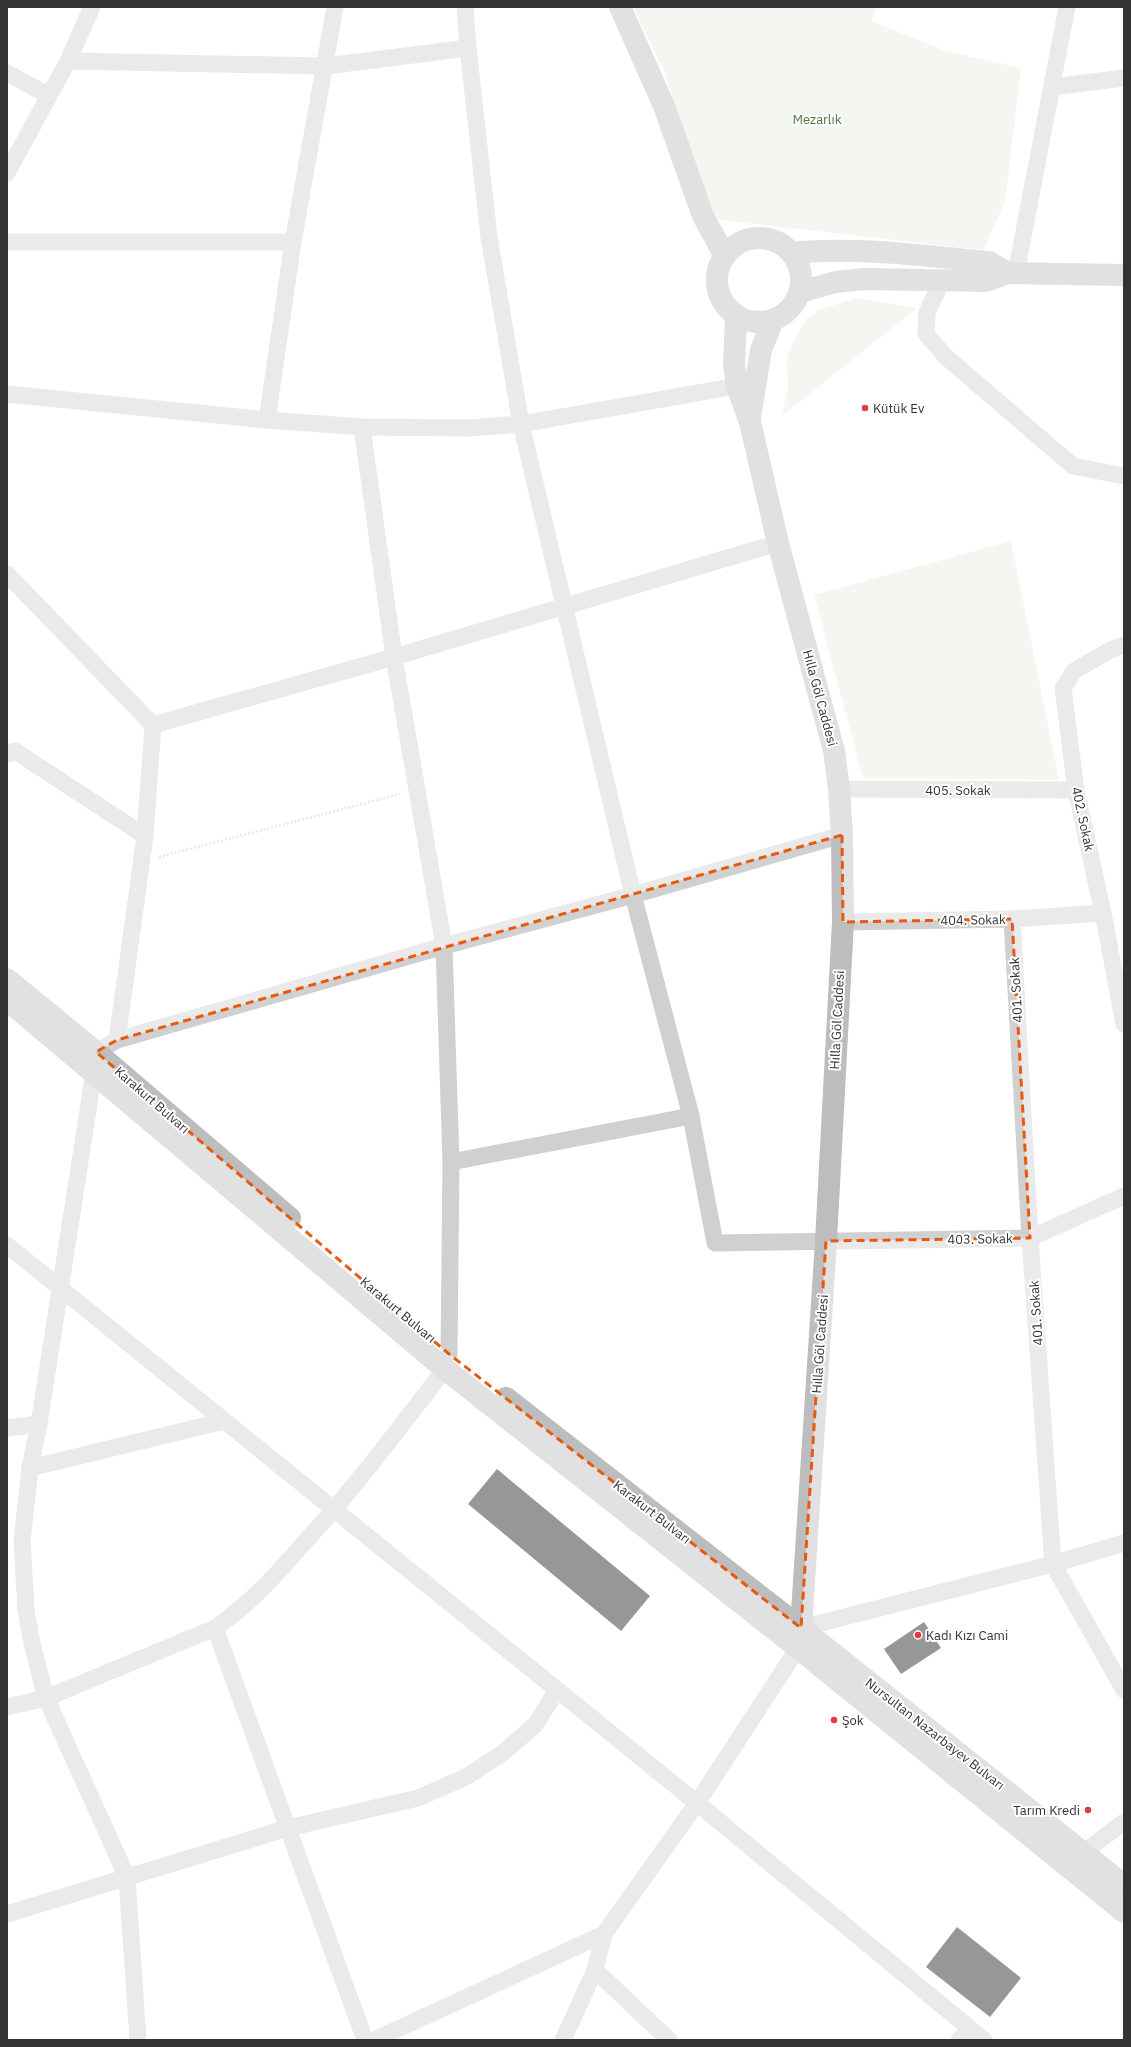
<svg xmlns="http://www.w3.org/2000/svg" width="1131" height="2047" viewBox="0 0 1131 2047" font-family="'IBM Plex Sans',sans-serif">
  <rect width="100%" height="100%" fill="#fff"/>
  <g fill="#e6ecdf">
    <polygon points="633,7 877,7 871,21 946,51 1021,68 1005,202 983,250 713,219 682,131 665,72"/>
    <polygon points="857,298 917,308 782,416 788,386 787,360 790,348 799,331 807,320 818,310"/>
    <polygon points="1011,541 1059,780 863,778 814,595"/>
  </g>
  <g fill="#1a1a1a">
    <polygon points="497,1469 650,1596 621,1631 468,1504"/>
    <polygon points="924,1622 941,1648 901,1674 884,1649"/>
    <polygon points="957,1927 1021,1978 990,2017 926,1967"/>
  </g>
  <g fill="none" stroke-linecap="round" stroke-linejoin="round">
    <polyline stroke="#cdcdcd" stroke-width="2.5" stroke-dasharray="2 2" stroke-linecap="butt" points="159,857 400,794"/>
    <g stroke="#d0d0d0" stroke-width="17">
      <polyline points="465,7 468,48 489,237 521,424 633,895 691,1116 715,1243 1030,1238 1124,1196"/>
      <polyline points="68,61 326,66 468,48"/>
      <polyline points="7,73 48,95"/>
      <polyline points="1052,87 1124,78"/>
      <polyline points="7,173 68,61 92,7"/>
      <polyline points="7,242 293,242"/>
      <polyline points="1016,273 1067,7"/>
      <polyline points="942,281 927,312 926,334 946,357 1073,466 1124,476"/>
      <polyline points="7,394 267,420 362,427 470,428 521,424 737,386"/>
      <polyline points="267,420 293,242 335,7"/>
      <polyline points="362,427 394,657 444,946 451,1162 449,1354"/>
      <polyline points="7,574 153,725 145,836 117,1040"/>
      <polyline points="1124,645 1112,649 1074,671 1063,688 1076,790 1103,913 1124,1024"/>
      <polyline points="153,725 394,657 778,543"/>
      <polyline points="7,754 15,751 145,836"/>
      <polyline points="839,789 1076,790"/>
      <polyline points="1012,919 1030,1238 1053,1564 1124,1690"/>
      <polyline points="843,922 1012,919 1103,913"/>
      <polyline points="96,1052 117,1040 444,946 633,895 842,835"/>
      <polyline points="94,1072 39,1424 30,1468 22,1541 26,1610 32,1643 46,1698 127,1877 138,2040"/>
      <polyline points="451,1162 691,1116"/>
      <polyline points="7,1245 697,1803 984,2040"/>
      <polyline points="7,1428 39,1424"/>
      <polyline points="30,1468 224,1421"/>
      <polyline points="215,1628 365,2040"/>
      <path d="M7,1707l39,-9 169,-70c35,-24 61,-53 88,-84 51,-55 96,-116 142,-175"/>
      <polyline points="1084,1852 1124,1822"/>
      <polyline points="7,1914 288,1828 418,1798 466,1777 504,1752 535,1725 557,1690"/>
      <polyline points="595,1970 669,2040"/>
      <polyline points="374,2040 604,1934 697,1803 798,1648 801,1628 1053,1564 1124,1543"/>
      <polyline points="563,2040 595,1970 604,1934"/>
      <polyline points="959,2040 971,2030"/>
    </g>
    <g stroke="#bdbdbd" stroke-width="22">
      <polyline points="620,7 664,106 703,216 725,256"/>
      <circle cx="759" cy="280" r="42"/>
      <path d="M791,253c66,-7 133,3 198,9l19,11"/>
      <polyline points="800,292 836,282 863,279 986,281 1008,273 1124,275"/>
      <polyline points="736,316 734,365 737,386 750,422 778,543 834,751 839,789 842,835 843,922 826,1241 801,1628"/>
      <polyline points="750,417 761,350 773,320"/>
      <polyline points="7,979 96,1052 290,1218"/>
      <polyline points="7,1000 445,1369 798,1648 1124,1912"/>
      <polyline points="506,1398 801,1628 1124,1885"/>
    </g>
  </g>
  <path d="M0 0H1131V2047H0ZM842,835l1,87 169,-3 18,319 -204,3 -25,387 -352,-274 -353,-302 21,-12z" fill="#fff" fill-opacity=".55" fill-rule="evenodd"/>
  <path fill="none" stroke="#e8590c" stroke-width="3" stroke-dasharray="8 5" stroke-linejoin="round" d="M842,835l1,87 169,-3 18,319 -204,3 -25,387 -352,-274 -353,-302 21,-12z"/>
  <g fill="#e63946" stroke="#fff" stroke-width="1.5">
    <circle cx="865" cy="408" r="4"/>
    <circle cx="918" cy="1635" r="4"/>
    <circle cx="834" cy="1720" r="4"/>
    <circle cx="1088" cy="1810" r="4"/>
  </g>
  <g text-anchor="middle" dominant-baseline="central" stroke-width="4" stroke-linejoin="round" paint-order="stroke">
    <g font-size="13" fill="#56703f" stroke="#fff">
      <text x="817" y="119">Mezarlık</text>
    </g>
    <g font-size="13" fill="#333" stroke="#fff" text-anchor="start">
      <text x="873" y="408">Kütük Ev</text>
      <text x="926" y="1635">Kadı Kızı Cami</text>
      <text x="842" y="1720">Şok</text>
      <text x="1080" y="1810" text-anchor="end">Tarım Kredi</text>
    </g>
    <g font-size="13" fill="#333" stroke="#fff">
      <text transform="translate(820 698) rotate(75)">Hılla Göl Caddesi</text>
      <text x="958" y="790">405. Sokak</text>
      <text transform="translate(1083 819) rotate(78)">402. Sokak</text>
      <text transform="translate(973 920) rotate(-1)">404. Sokak</text>
      <text transform="translate(1016 990) rotate(-93)">401. Sokak</text>
      <text transform="translate(837 1020) rotate(-87)">Hılla Göl Caddesi</text>
      <text transform="translate(152 1100) rotate(41)">Karakurt Bulvarı</text>
      <text transform="translate(980 1239) rotate(-1)">403. Sokak</text>
      <text transform="translate(398 1310) rotate(40)">Karakurt Bulvarı</text>
      <text transform="translate(1036 1313) rotate(-94)">401. Sokak</text>
      <text transform="translate(820 1344) rotate(-86)">Hılla Göl Caddesi</text>
      <text transform="translate(652 1512) rotate(38)">Karakurt Bulvarı</text>
      <text transform="translate(935 1734) rotate(38)">Nursultan Nazarbayev Bulvarı</text>
    </g>
  </g>
  <rect width="1131" height="2047" fill="none" stroke="#333333" stroke-width="16"/>
</svg>
